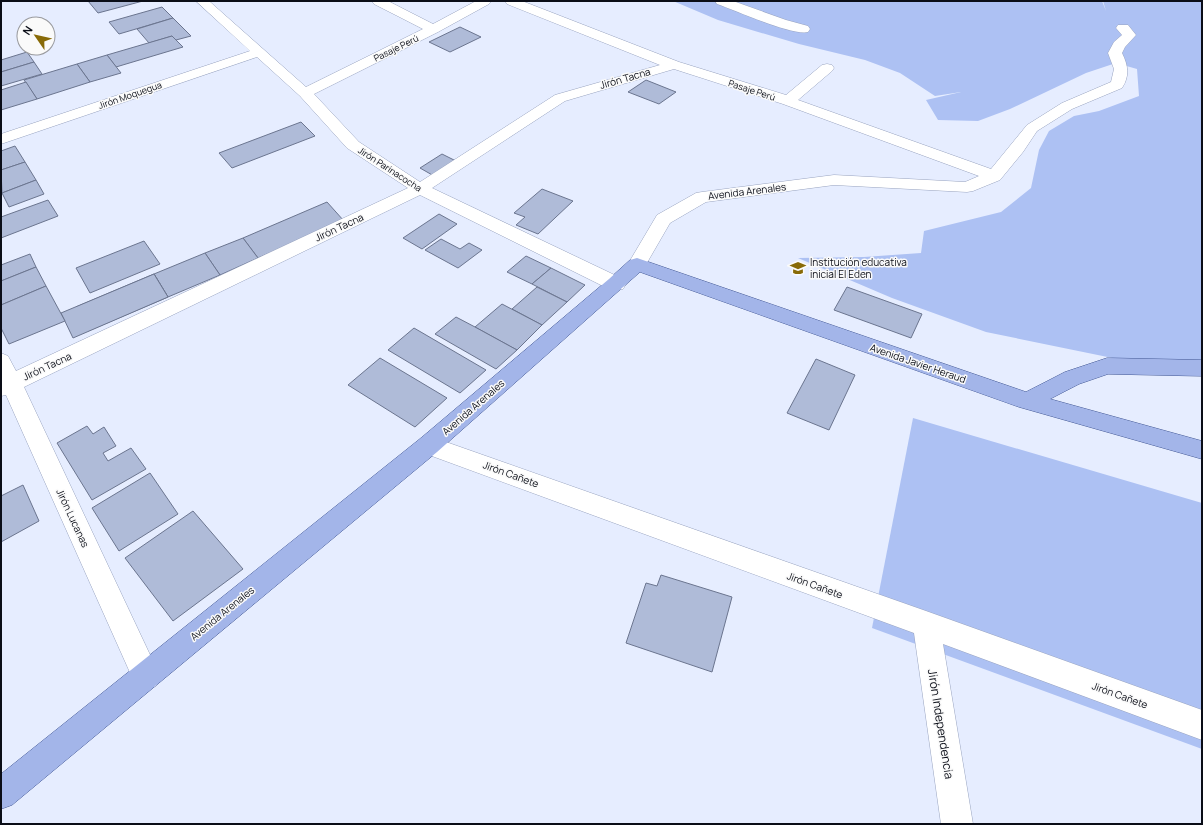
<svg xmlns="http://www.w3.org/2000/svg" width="1203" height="825" viewBox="0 0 1203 825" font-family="Manrope,sans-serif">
  <rect width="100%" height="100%" fill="#e6edff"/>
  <g fill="#adc1f3">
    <polygon points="673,1 1102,1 1106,11 1103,1 1202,1 1202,372 1132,362 986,332 892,298 798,258 864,257 921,253 924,231 1001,212 1031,188 1039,150 1049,131 1074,116 1099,111 1139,96 1137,69 1116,63 1086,73 1010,109 978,121 938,120 926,100 961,92 935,96 900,73 865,60 799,44 718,20"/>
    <polygon points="913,418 1202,503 1202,749 872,628"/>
  </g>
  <g fill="#afbbd8" stroke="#6b758f">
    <polygon points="88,1 143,1 98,13"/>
    <polygon points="162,7 173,18 119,34 109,22"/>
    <polygon points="173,18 191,36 176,40 172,36 149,43 137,29"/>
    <polygon points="460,27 481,37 450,52 429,42"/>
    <polygon points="172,36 183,47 116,67 107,55"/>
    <polygon points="27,52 34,62 1,72 1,60"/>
    <polygon points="107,55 121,73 90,82 77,64"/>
    <polygon points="34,62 42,74 1,86 1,72"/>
    <polygon points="77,64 90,82 37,99 24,80"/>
    <polygon points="646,80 676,92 659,104 628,92"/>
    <polygon points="26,82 37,99 1,110 1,90"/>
    <polygon points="301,122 315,136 232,168 219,153"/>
    <polygon points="15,146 25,162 1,170 1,151"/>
    <polygon points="442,154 456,161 434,176 420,168"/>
    <polygon points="25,162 36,180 2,193 1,170"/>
    <polygon points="36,180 44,194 9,207 2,193"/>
    <polygon points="542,189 573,201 538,234 516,225 525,217 514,213"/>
    <polygon points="48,200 58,216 1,238 1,217"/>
    <polygon points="327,202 344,221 258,258 243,238"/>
    <polygon points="439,214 457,224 422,249 403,238"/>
    <polygon points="243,238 258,258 220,275 205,253"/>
    <polygon points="441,239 460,249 469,243 482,250 458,268 425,250"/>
    <polygon points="144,241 160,264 90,293 76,268"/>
    <polygon points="205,253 220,275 168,297 154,274"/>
    <polygon points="30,254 36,267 1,281 1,265"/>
    <polygon points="526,256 551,268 532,284 507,272"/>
    <polygon points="36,267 46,286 1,305 1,281"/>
    <polygon points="551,268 585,285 567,302 532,284"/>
    <polygon points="154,274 168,297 88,331 76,307"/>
    <polygon points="154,274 168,297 73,338 61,313"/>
    <polygon points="46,286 65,321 9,344 1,328 1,305"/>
    <polygon points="537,287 567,302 542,325 512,309"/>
    <polygon points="847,287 922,314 911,338 834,310"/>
    <polygon points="502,304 542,325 517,350 475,327"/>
    <polygon points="456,317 475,327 517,350 496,369 435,334"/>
    <polygon points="414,328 486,370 460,393 388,350"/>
    <polygon points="380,358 447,398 415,427 348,385"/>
    <polygon points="816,359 855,375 829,430 787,413"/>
    <polygon points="87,426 93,434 104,427 116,446 103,453 108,461 131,448 146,469 92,500 57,443"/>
    <polygon points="150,473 178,514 119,551 92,508"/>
    <polygon points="23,485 39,521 1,542 1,496"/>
    <polygon points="193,511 243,569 173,621 125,558"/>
    <polygon points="661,575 732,597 712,672 626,643 646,583 657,586"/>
  </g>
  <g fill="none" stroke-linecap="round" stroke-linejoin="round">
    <defs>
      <g id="minor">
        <path d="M196,1h13l97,86 117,-58 -49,-25 -2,-3h16l45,23 43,-23h15l-2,3 -51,28 -124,62 45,48 61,40 135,-87 105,-30 -153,-61 -2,-3h17l157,61 107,33 36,-30 5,-1 5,1 2,3 -2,3 -34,29 193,69 36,-44 35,-22 49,-21 3,-13 -6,-16 6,-11 8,-7 -6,-7 2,-3h10l8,10 -11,12 -3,6c6,12 8,23 0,35l-50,21 -35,22 -14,21 -23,28 -27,11 -6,1 -133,-7 -128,17 -36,21 -26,45 -7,2 -7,-2 -2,-4 29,-49 39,-22 6,-1 132,-17 131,7 14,-6 -196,-72 -109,-35 -109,32 -133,87 191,91 3,5 -3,5 -7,1 -7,-1 -189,-94 -396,192 136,289 -4,10 -10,4 -10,-4 -130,-291 -5,1v-43l7,3 8,15 392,-183 -61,-40 -47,-52 -43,-39 -256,87v-10l249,-83z"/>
        <path d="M715,1h18l53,19 22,6 2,3 -2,3c-16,4 -73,-22 -91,-28z"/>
        <polygon points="429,436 926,611 1202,710 1202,740 943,644 973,824 941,824 914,633 421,452 418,445 421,438"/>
      </g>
      <polygon id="major" points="637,258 1026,392 1065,372 1107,358 1202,360 1202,376 1108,374 1079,384 1050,399 1202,441 1202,459 1019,407 640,272 437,452 12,805 1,809 1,774 421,438 609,279 630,260"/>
    </defs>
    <use href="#minor" stroke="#99a4c0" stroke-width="1"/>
    <use href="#major" stroke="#455a96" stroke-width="1"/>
    <use href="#minor" fill="#fff" fill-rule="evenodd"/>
    <use href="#major" fill="#a3b5e9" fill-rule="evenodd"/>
  </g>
  <defs>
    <symbol id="school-bare" viewBox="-9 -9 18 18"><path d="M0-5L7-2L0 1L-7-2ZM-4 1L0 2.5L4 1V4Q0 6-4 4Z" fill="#886a07" stroke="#fafafa" stroke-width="2.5" paint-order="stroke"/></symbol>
  </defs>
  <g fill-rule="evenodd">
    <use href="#school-bare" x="787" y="257" width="22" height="22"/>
  </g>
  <g text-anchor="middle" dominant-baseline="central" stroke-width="3" stroke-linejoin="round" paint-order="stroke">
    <g font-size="9" fill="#0a0d17" stroke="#fafafa">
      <text transform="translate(396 48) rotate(-26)">Pasaje Perú</text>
      <text transform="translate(752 90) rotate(18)">Pasaje Perú</text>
      <text transform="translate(130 95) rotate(-19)">Jirón Moquegua</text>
      <text transform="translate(390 169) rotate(33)">Jirón Parinacocha</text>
    </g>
    <g font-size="10" fill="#0a0d17" stroke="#fafafa">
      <text transform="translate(625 78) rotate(-16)">Jirón Tacna</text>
      <text transform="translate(747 191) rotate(-7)">Avenida Arenales</text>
      <text transform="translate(339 227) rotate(-25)">Jirón Tacna</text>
      <text transform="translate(918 363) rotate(19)">Avenida Javier Heraud</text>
      <text transform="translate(47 366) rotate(-25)">Jirón Tacna</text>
      <text transform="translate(473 407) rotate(-41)">Avenida Arenales</text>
      <text transform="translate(511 474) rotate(20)">Jirón Cañete</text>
      <text transform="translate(73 518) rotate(65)">Jirón Lucanas</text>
      <text transform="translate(815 585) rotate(20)">Jirón Cañete</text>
      <text transform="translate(222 613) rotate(-39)">Avenida Arenales</text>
      <text transform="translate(1120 695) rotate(20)">Jirón Cañete</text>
    </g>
    <g font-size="10" fill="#0a0d17" stroke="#fafafa" text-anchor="start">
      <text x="810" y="262">Institución educativa<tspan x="810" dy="12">inicial El Eden</tspan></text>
    </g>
    <g font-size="12" fill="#0a0d17" stroke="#fafafa">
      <text transform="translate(941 724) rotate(81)">Jirón Independencia</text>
    </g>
  </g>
  <rect width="1203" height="825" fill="none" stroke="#0a0d17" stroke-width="4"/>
  <g transform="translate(36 36) rotate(304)"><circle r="19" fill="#fafafa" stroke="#9a9b9f"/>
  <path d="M0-3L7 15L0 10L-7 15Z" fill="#886a07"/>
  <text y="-6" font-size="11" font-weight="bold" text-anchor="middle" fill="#0a0d17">N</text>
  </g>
</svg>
